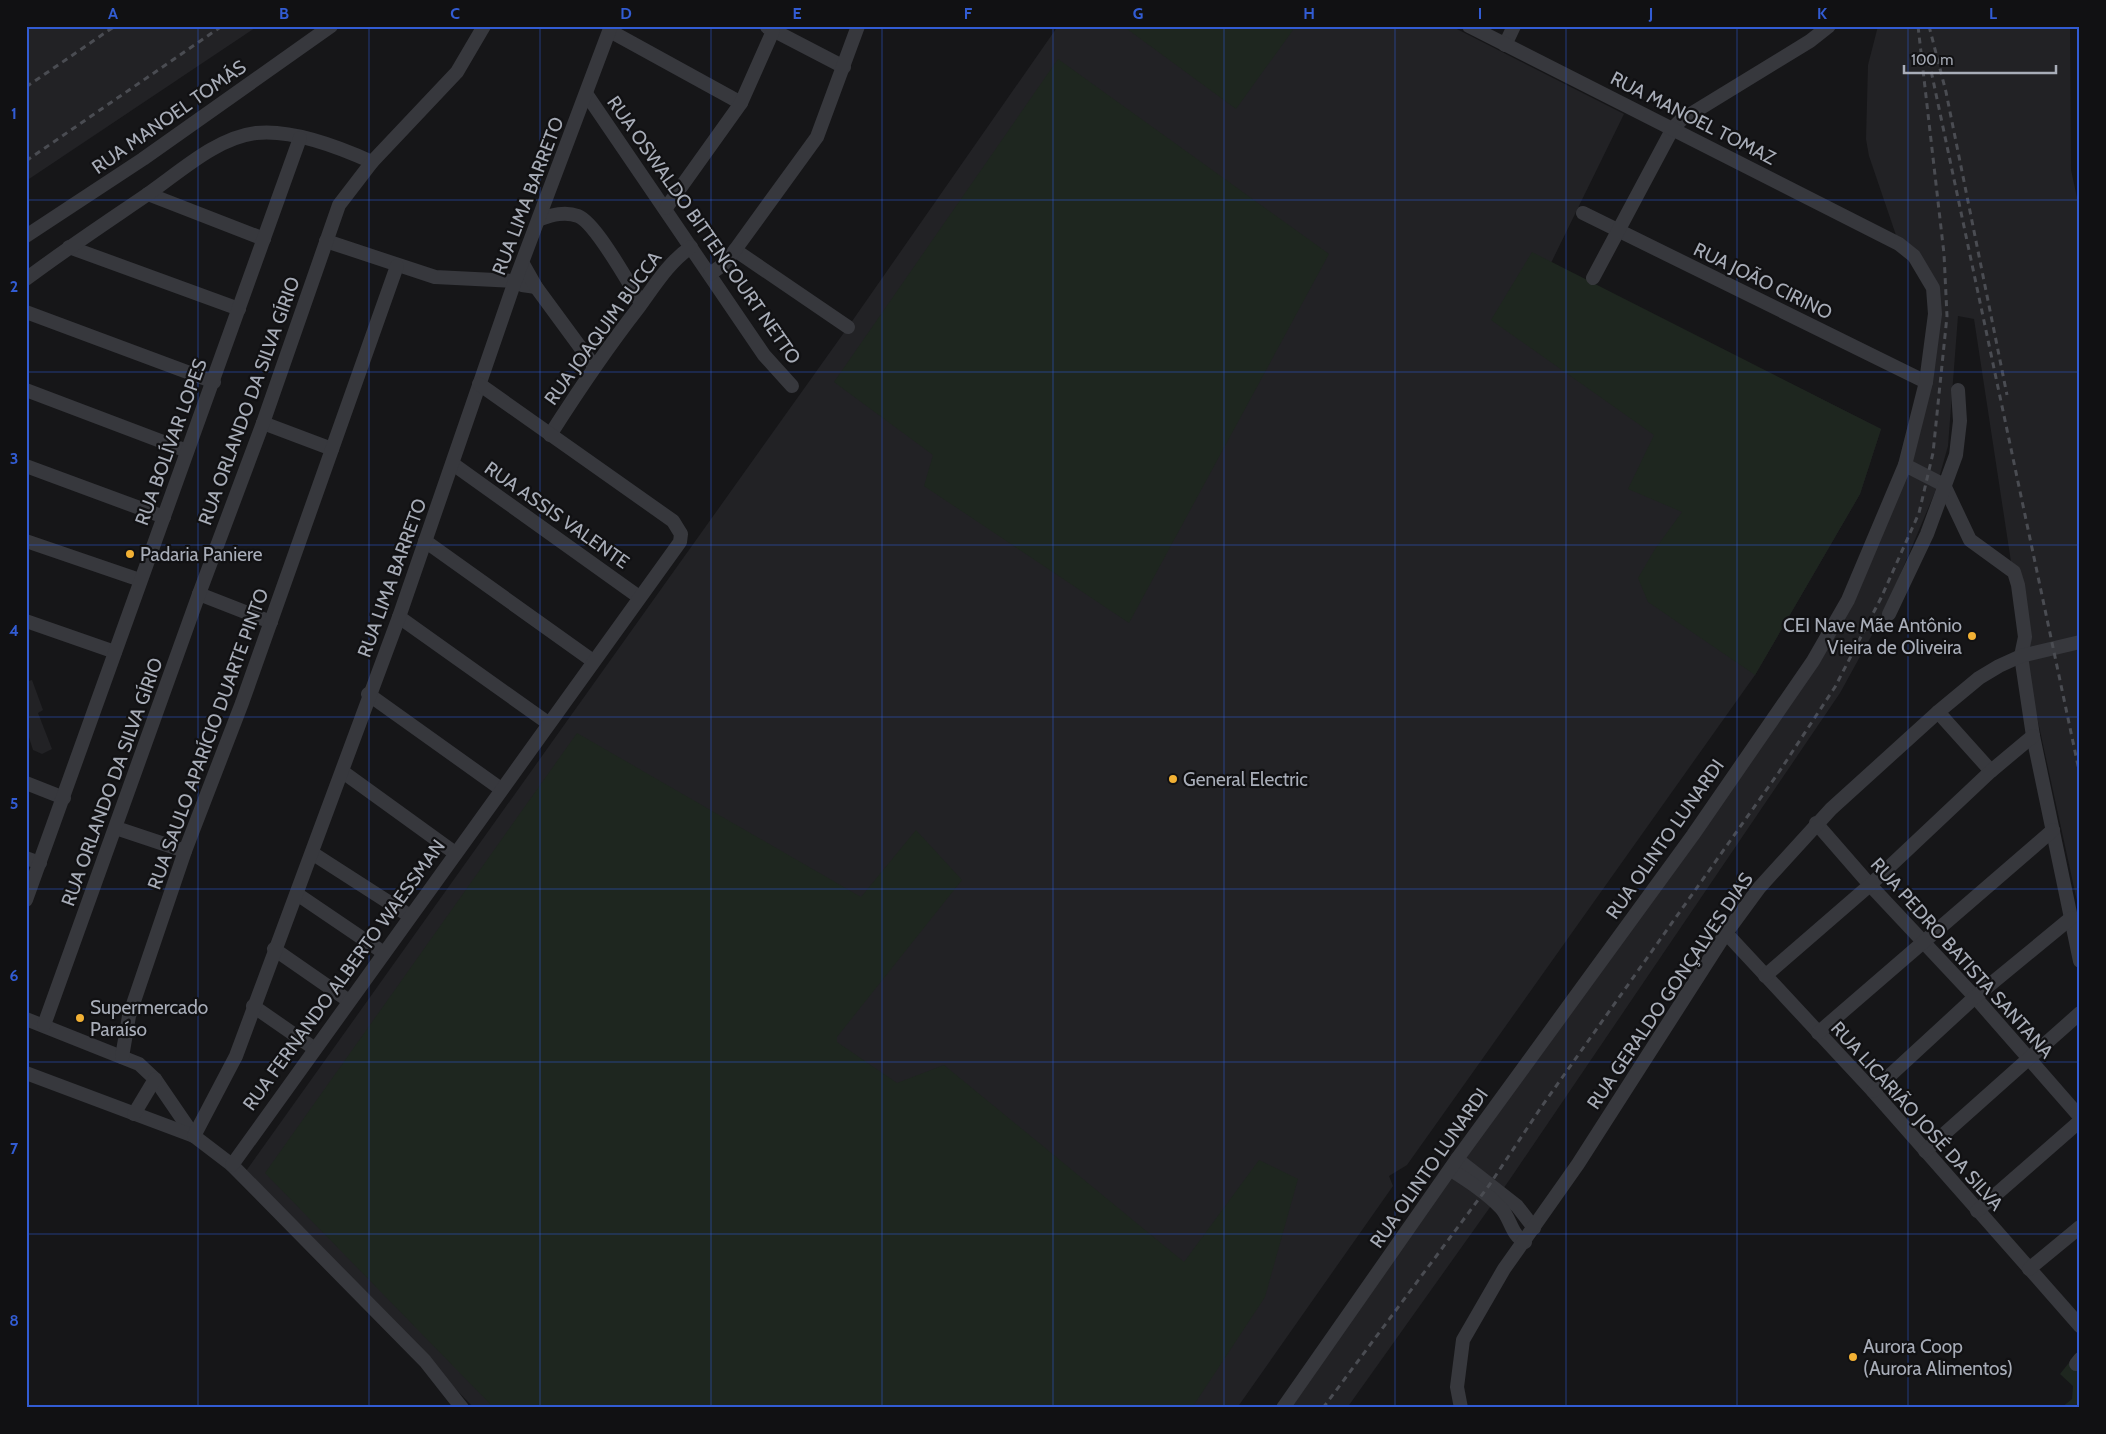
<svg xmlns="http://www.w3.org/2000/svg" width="2106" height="1434" viewBox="0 0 2106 1434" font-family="Cabin,sans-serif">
  <rect width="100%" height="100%" fill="#161618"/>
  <g fill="#222225">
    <polygon points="26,26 258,26 26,181"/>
    <polygon points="1058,26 1451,26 1624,114 1551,263 1881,429 1860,494 1755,675 1407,1165 1389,1176 1393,1186 1237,1408 474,1408 246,1171 848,327"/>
    <polygon points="1878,26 2070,26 2071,170 2080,211 2080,915 2029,680 1974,319 1958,316 1948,446 1935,492 1884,613 1840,693 1508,1182 1347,1408 1283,1408 1813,661 1905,465 1926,382 1933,288 1899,244 1869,156 1866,139 1868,65"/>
    <polygon points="32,680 43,710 38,713 52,749 42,754 33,750 26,728 26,682"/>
  </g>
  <g fill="#1e261f">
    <polygon points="1123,26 1288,26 1293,30 1236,109"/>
    <polygon points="1058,59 1329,254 1129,623 924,486 933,455 834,382"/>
    <polygon points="1532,252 1881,429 1860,494 1755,675 1648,602 1638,578 1655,549 1682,512 1628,489 1654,435 1491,320"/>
    <polygon points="577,733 861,897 916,830 962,880 837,1037 837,1042 897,1083 944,1065 1184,1262 1259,1160 1298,1179 1265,1297 1192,1408 494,1408 265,1173"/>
    <polygon points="2080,1349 2077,1360 2080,1364 2080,1408 2061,1408 2072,1399 2073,1386 2060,1374"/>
  </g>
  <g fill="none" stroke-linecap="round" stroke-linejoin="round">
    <g stroke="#37383d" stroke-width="14">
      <polyline points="767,27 844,67"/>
      <polyline points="610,31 741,103"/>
      <polyline points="1505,45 1514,26"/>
      <polyline points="587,95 764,355 792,386"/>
      <polyline points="148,194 264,239"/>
      <polyline points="666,208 741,103 773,31"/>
      <polyline points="1583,213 1926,382"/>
      <path d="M540,219c12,-4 25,-8 38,-3 18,7 51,68 63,87"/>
      <polyline points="26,236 143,159 331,26"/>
      <polyline points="326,241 435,277 515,281 522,285 536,287"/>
      <polyline points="69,247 239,309"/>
      <polyline points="735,250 848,327"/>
      <polyline points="523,264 536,287 594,366"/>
      <polyline points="710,274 724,264 735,250 817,137 858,26"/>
      <polyline points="1593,278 1673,128 1681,120 1810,41 1829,26"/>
      <path d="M26,279c40,-30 81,-57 122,-85 32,-22 68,-56 108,-61 37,-4 83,14 116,29"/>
      <polyline points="26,312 214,382"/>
      <polyline points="26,390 187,451"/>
      <polyline points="263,423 332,449"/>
      <path d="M550,435c28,-44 57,-87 89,-128 16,-22 30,-45 52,-60"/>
      <polyline points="453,464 639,597"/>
      <polyline points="1905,465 1944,485 1970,540 2014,572 2018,585 2025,637 2021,656 2033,736 2080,961"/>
      <polyline points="26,466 164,517"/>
      <polyline points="26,541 140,580"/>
      <polyline points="425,541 593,661"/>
      <polyline points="199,594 271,622"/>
      <polyline points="1889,614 1927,534 1956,455 1960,421 1958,390"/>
      <polyline points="399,617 548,723"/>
      <polyline points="26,621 115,652"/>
      <polyline points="368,694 501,789"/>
      <polyline points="1938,712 1991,771"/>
      <polyline points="343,772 455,853"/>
      <polyline points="26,783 64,798"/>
      <polyline points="1816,823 1870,885 1975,997 2080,1117"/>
      <polyline points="116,828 185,851"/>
      <polyline points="312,853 410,916"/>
      <polyline points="26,858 40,863"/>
      <polyline points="297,894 384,953"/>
      <polyline points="26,900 300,138"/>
      <polyline points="1726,933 1873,1091 2080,1326"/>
      <polyline points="274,949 349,1001"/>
      <polyline points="1765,976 1870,885 1991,771 2033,736"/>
      <polyline points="253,1006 315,1049"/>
      <polyline points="26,1019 139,1064 155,1079 194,1136"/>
      <polyline points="44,1025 199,594 263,423 339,205 372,162 457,72 484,26"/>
      <polyline points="1818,1033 2053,830"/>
      <polyline points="122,1057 129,1016 185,851 242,703 397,266"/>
      <polyline points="26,1073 194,1136 232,1165 425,1361 462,1408"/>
      <polyline points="1873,1091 1975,997 2071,918"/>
      <polyline points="134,1114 155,1079"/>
      <polyline points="194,1136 236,1056 399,617 515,281 611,26"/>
      <polyline points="1925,1151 2080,1013"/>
      <polyline points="1457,1159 1517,1206 1534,1228"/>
      <polyline points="232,1165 680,542 681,534 673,521 479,384"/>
      <path d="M1451,1170c17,11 36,23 50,38 10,11 10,27 24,34"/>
      <polyline points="1977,1211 2080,1121"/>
      <polyline points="2029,1269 2080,1227"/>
      <polyline points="2076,1364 2080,1359"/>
      <polyline points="1283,1408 1457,1159 1693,835 1813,661 1848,600 1905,465 1926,382 1935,314 1933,288 1914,256 1899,244 1469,26"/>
      <polyline points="1461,1408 1457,1387 1463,1340 1504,1269 1578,1164 1726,933 1759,888 1831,809 1938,712 1979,678 1999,666 2021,656 2080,642"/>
    </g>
    <g stroke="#4a4c52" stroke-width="3" stroke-dasharray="6 5" stroke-linecap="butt">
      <polyline points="1929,26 1946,92 2007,395"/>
      <polyline points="1929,61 2080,775"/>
      <polyline points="26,87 115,26"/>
      <polyline points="26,161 222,26"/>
      <polyline points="1323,1408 1490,1184 1542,1106 1779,772 1835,687 1881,598 1919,513 1933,453 1947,316 1944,254 1918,26"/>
    </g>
  </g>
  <path fill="none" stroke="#325cd3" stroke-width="1" stroke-opacity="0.55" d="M198,26v1382M369,26v1382M540,26v1382M711,26v1382M882,26v1382M1053,26v1382M1224,26v1382M1395,26v1382M1566,26v1382M1737,26v1382M1908,26v1382M26,200h2054M26,372h2054M26,545h2054M26,717h2054M26,889h2054M26,1062h2054M26,1234h2054"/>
  <g fill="#f2b134" stroke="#111113" stroke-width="2">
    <circle cx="130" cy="554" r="5"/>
    <circle cx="1972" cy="636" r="5"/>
    <circle cx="1173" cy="779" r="5"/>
    <circle cx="80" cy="1018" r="5"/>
    <circle cx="1853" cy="1357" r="5"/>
  </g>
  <g text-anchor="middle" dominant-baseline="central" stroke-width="4.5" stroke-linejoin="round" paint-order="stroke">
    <g font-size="19" fill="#a8adb8" stroke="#111113">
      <text transform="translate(169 117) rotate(-35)">RUA MANOEL TOMÁS</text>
      <text transform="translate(1693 118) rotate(27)">RUA MANOEL TOMAZ</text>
      <text transform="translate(528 196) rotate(-69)">RUA LIMA BARRETO</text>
      <text transform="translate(704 230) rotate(55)">RUA OSWALDO BITTENCOURT NETTO</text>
      <text transform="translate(1763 281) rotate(26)">RUA JOÃO CIRINO</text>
      <text transform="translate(603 328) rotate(-54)">RUA JOAQUIM BUCCA</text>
      <text transform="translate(249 401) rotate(-70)">RUA ORLANDO DA SILVA GÍRIO</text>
      <text transform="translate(171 442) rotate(-70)">RUA BOLÍVAR LOPES</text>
      <text transform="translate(557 515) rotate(35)">RUA ASSIS VALENTE</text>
      <text transform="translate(392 578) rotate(-70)">RUA LIMA BARRETO</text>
      <text transform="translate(208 739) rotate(-70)">RUA SAULO APARÍCIO DUARTE PINTO</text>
      <text transform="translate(112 782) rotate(-70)">RUA ORLANDO DA SILVA GÍRIO</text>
      <text transform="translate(1665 839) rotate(-55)">RUA OLINTO LUNARDI</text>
      <text transform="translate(1962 958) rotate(48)">RUA PEDRO BATISTA SANTANA</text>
      <text transform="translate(344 975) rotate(-54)">RUA FERNANDO ALBERTO WAESSMAN</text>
      <text transform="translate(1670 991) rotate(-56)">RUA GERALDO GONÇALVES DIAS</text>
      <text transform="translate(1917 1116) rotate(48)">RUA LICARIÃO JOSÉ DA SILVA</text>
      <text transform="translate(1429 1168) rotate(-55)">RUA OLINTO LUNARDI</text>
    </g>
    <g font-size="19" fill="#a8adb8" stroke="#111113" text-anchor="start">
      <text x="140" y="554">Padaria Paniere</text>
      <text x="1962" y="625" text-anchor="end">CEI Nave Mãe Antônio<tspan x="1962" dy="22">Vieira de Oliveira</tspan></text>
      <text x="1183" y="779">General Electric</text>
      <text x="90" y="1007">Supermercado<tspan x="90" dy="22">Paraíso</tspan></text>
      <text x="1863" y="1346">Aurora Coop<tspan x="1863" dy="22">(Aurora Alimentos)</tspan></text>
    </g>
  </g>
  <rect width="2106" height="1434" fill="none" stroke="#111113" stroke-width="55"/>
  <path d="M1904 65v8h152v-8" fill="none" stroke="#a8adb8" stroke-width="2.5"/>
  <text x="1911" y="65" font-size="15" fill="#a8adb8" stroke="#111113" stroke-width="4" paint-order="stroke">100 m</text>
  <rect x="28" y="28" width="2050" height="1378" fill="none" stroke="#325cd3" stroke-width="2"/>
  <g font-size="16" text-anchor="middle" font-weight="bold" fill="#325cd3">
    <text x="113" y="19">A</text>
    <text x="284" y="19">B</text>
    <text x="455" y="19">C</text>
    <text x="626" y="19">D</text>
    <text x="797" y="19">E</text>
    <text x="968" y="19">F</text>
    <text x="1138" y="19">G</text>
    <text x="1309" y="19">H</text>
    <text x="1480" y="19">I</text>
    <text x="1651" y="19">J</text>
    <text x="1822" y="19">K</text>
    <text x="1993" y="19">L</text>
    <text x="14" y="119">1</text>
    <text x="14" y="292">2</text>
    <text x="14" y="464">3</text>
    <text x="14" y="636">4</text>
    <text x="14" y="809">5</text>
    <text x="14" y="981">6</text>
    <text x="14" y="1154">7</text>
    <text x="14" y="1326">8</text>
  </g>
</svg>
